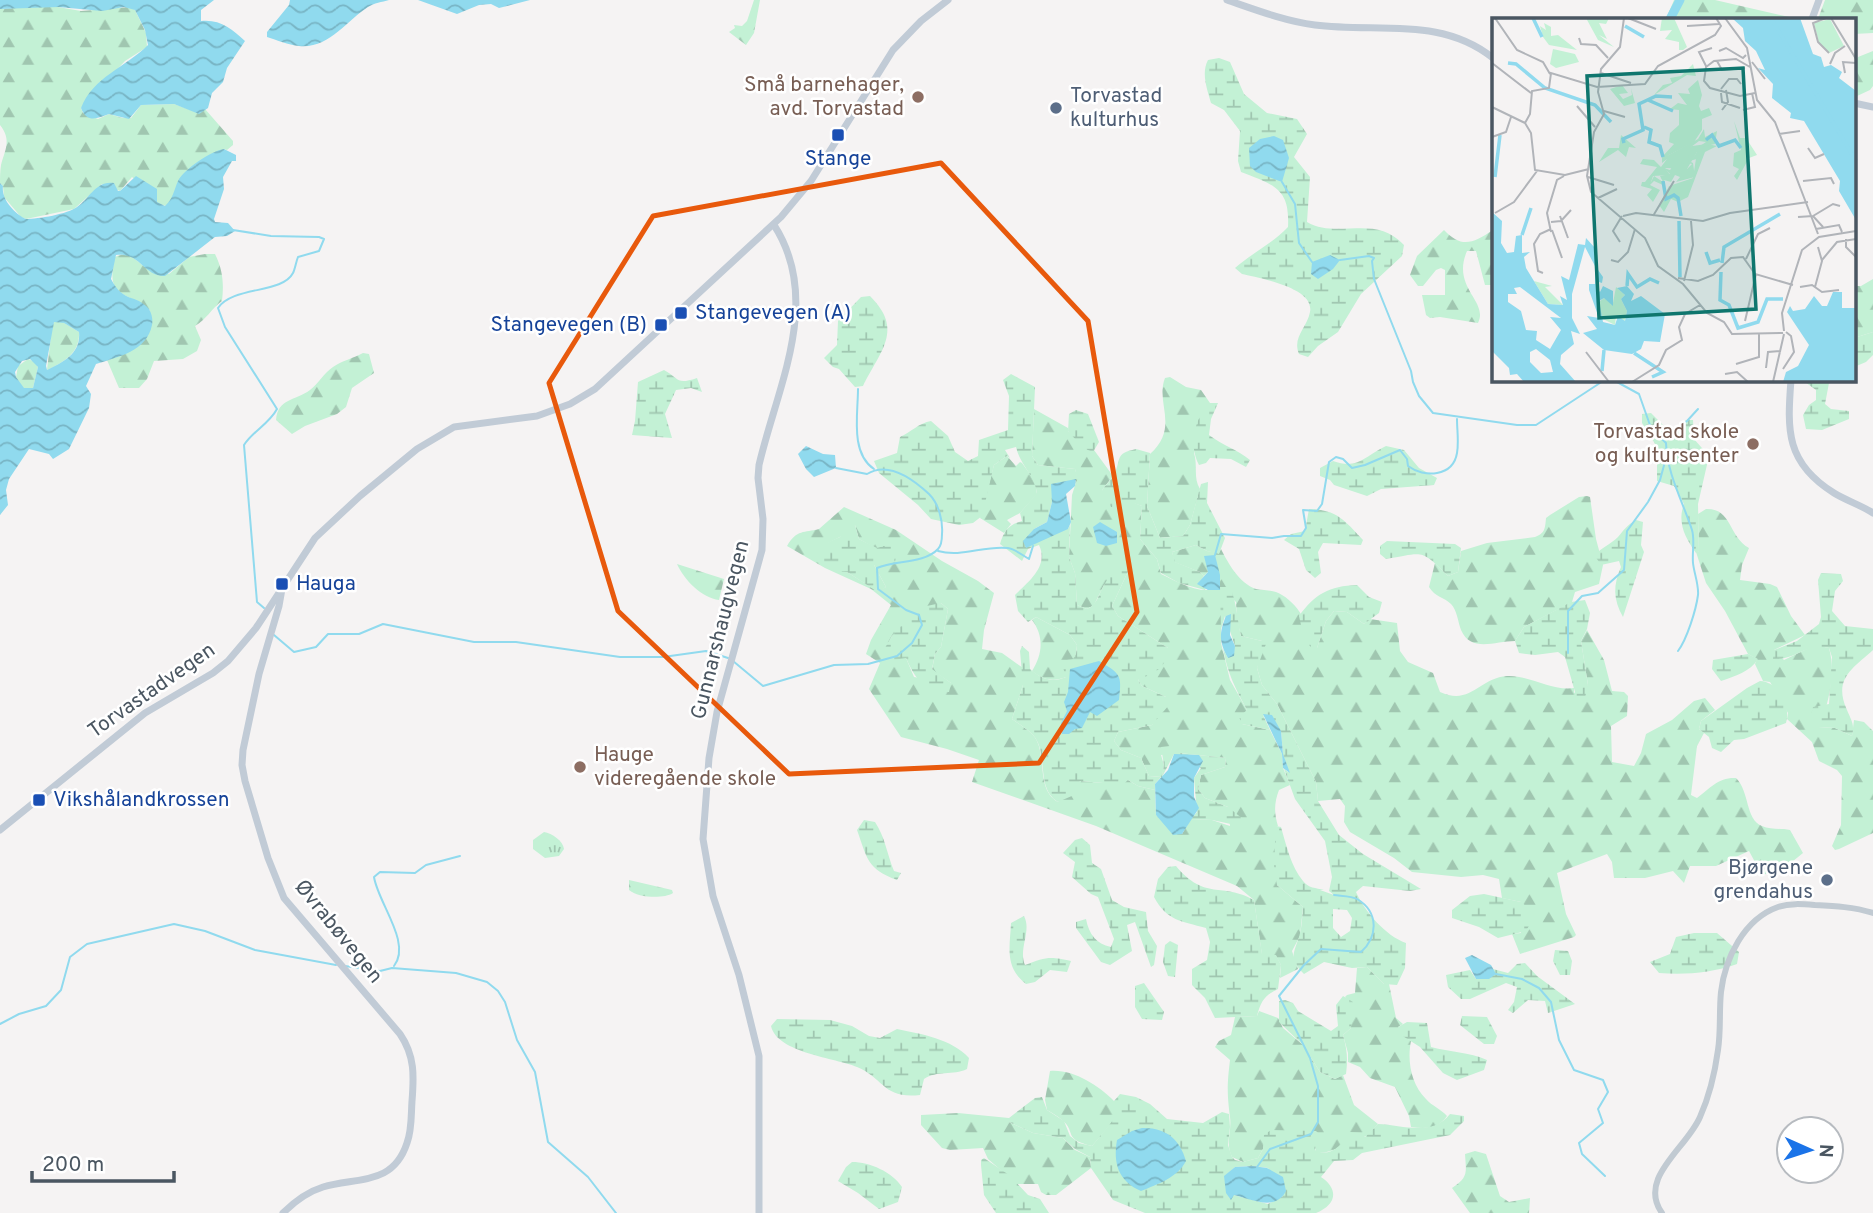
<svg xmlns="http://www.w3.org/2000/svg" width="1873" height="1213" viewBox="0 0 1873 1213" font-family="Overpass,sans-serif">
  <defs>
    <pattern id="grass-tufts" width="24" height="20" patternUnits="userSpaceOnUse" patternTransform="scale(1.75)"><rect width="24" height="20" fill="#c3f1d5"/><path d="M3 7l-1-3M5 7V3M7 7l1-3M15 17l-1-3M17 17v-4M19 17l1-3" fill="none" stroke="#a0c6b0"/></pattern>
    <pattern id="forest-firs" width="22" height="20" patternUnits="userSpaceOnUse" patternTransform="scale(1.75)"><rect width="22" height="20" fill="#c3f1d5"/><path d="M5 1l3.5 6h-7zM16 11l3.5 6h-7z" fill="#a0c6b0"/></pattern>
    <pattern id="wetland-marsh" width="20" height="14" patternUnits="userSpaceOnUse" patternTransform="scale(1.75)"><rect width="20" height="14" fill="#c3f1d5"/><path d="M1 5h8M5 5V1M11 12h8M15 12V8" fill="none" stroke="#a0c6b0"/></pattern>
    <pattern id="water-waves" width="16" height="10" patternUnits="userSpaceOnUse" patternTransform="scale(1.75)"><rect width="16" height="10" fill="#90daee"/><path d="M0 5q4-4 8 0t8 0" fill="none" stroke="#78b4c4"/></pattern>
  </defs>
  <rect width="100%" height="100%" fill="#f5f3f3"/>
  <path fill="url(#grass-tufts)" d="M544,832c8,1 19,9 20,17l-5,7 -14,2 -12,-9v-9z"/>
  <g fill="url(#forest-firs)" fill-rule="evenodd">
    <polygon points="754,0 760,0 754,33 746,45 729,32 735,28 734,25 742,26 747,21"/>
    <polygon points="1674,0 1715,0 1798,19 1666,19"/>
    <polygon points="1825,0 1873,0 1873,33 1854,34 1854,19 1818,19"/>
    <path d="M31,7h27l23,4 49,-4 5,3 11,23 1,14 -22,14 -44,47 2,5 15,6 11,-5 14,4h8l10,-13 33,-1 25,9 6,-4 28,32v4l-6,5 -3,-1 -58,57 -9,-3 -1,-4 -24,-22 -12,14 -18,-7 -28,25 -48,10 -5,-2 -17,-20 -1,-11 -3,-3c0,-5 0,-12 1,-18 4,-15 11,-25 -1,-40v-116z"/>
    <polygon points="1873,51 1873,86 1870,90 1857,96 1854,95 1854,64 1858,57"/>
    <path d="M1444,230c18,19 29,13 49,0v55h-8l-9,-34h-9c-16,37 22,50 11,72l-38,-6 -10,1 -4,-3 -4,-20h23v-25l-4,-2 -5,2 -13,16h-5l-8,-11 7,-19z"/>
    <path d="M205,254h10c8,16 9,30 7,47 -11,8 -15,18 -27,25l6,14 -4,11 -14,8 -29,2 -7,18 -8,9h-20l-12,-28h3l40,-50c-25,-20 -45,-11 -35,-53 13,-7 21,3 31,11 5,4 17,4 23,6l20,-17z"/>
    <polygon points="1873,279 1873,332 1854,338 1854,286 1861,286"/>
    <path d="M61,321l18,11c1,21 -15,30 -32,38l5,-43 2,-5z"/>
    <path d="M363,353l6,1 5,19 -22,15 -6,19 -9,7 -32,12 -13,8 -16,-14c2,-22 19,-19 34,-30 8,-6 14,-17 23,-23 8,-6 21,-9 30,-14z"/>
    <polygon points="28,359 35,362 38,367 33,388 23,388 16,377 18,366"/>
    <path d="M1170,377l16,10 15,3 9,13 -16,50c4,12 -1,25 6,36l-10,36 -7,11 -23,2 -13,-32 3,-52c30,-27 5,-51 15,-76z"/>
    <path d="M1034,409l34,19v3l26,19 19,26 -11,14 40,16 -2,33 17,20 4,15c14,7 33,17 47,16v-18l-4,4 -4,-4 -26,-10 -2,-10 24,-7 11,6 12,2 2,-4c7,14 18,34 35,40 9,2 17,0 26,6 20,12 26,33 35,53l9,-27 8,-10 13,1 17,12 6,-5 27,4 3,28 8,11 25,11 7,19c31,14 39,-14 67,-16 23,-1 43,15 67,12v5l14,-8 -7,-44 6,-11 17,30 8,31 12,1 4,4 -1,20 -16,10 1,36 22,4 7,-13 5,-19 26,-14 22,-19 11,-3 10,12 -14,11 -2,8 5,4 -7,13 -6,49 6,3c13,-10 22,-21 39,-20 14,14 9,41 26,48 8,4 19,2 28,4l13,23 -21,17 -20,5 -13,-24 -33,15h-26l-6,17 -11,-12 -28,7h-31l-2,-16 -5,-8 -50,19 9,41 10,21 -2,2 -54,17 -8,-20 9,-1v-31l-19,-4 -3,-19 -16,-4 -22,2 -49,-5 -18,-14 -44,-26 -6,-10 1,-16 -5,-7 -22,2 -2,-19 -39,-78 -15,-19 -5,-17 5,-27 -21,-5 -4,-16 -1,-18 -15,-15v56l9,37 17,30 -5,14 28,6 12,24 1,14 7,17 -11,5c-5,13 -5,23 -1,36l-2,1 1,58 26,22 -3,29 -8,15 6,18 -18,9 1,-13 -5,-9 -14,-1 -8,-55 -17,-14 -141,-60 -124,-44 7,-22 -32,-11 -46,-12 -32,-48 11,-26 -14,-9 5,-14 20,-35 -20,-16 -46,-21 -38,-22c10,-17 17,-13 32,-17l25,-22 52,23 46,31 36,20 16,12 -10,37 -2,19 20,4 21,15v17l-11,34c8,6 21,13 25,22 9,19 0,49 21,61l22,-21 23,2 25,-3 10,6 17,4 1,25 26,19 9,-15 21,1 18,6 -2,-19 -23,-9 -7,-9 3,-14 24,-8 1,-9 -47,-5 -18,2 3,10 -2,12 -13,-1 -8,-18 -20,-8 -7,-9 4,-9 34,-7 14,-28 -24,-11 -4,-6 30,-32 -50,-32 -6,-10 18,-39 -26,18 -10,20 -7,4 -10,-4 -2,-32 -6,-16 3,-62 5,-16 -2,-10 -37,-4 -6,-9zM855,525l4,14 18,10 -3,16 12,22 -9,4 -30,-19 -23,-27 16,-8zM941,603l7,6 -7,38 -6,7 -3,16 19,13 -37,-6 -8,-19 -18,-14 4,-8z"/>
    <polygon points="1007,456 1016,466 1020,462 1022,463 1035,481 1037,494 1020,513 1007,520 1011,524 1004,533 980,518 994,465"/>
    <path d="M1587,496l3,1 6,42 7,26 -4,19 -24,8 -3,10 -48,25 -9,14c-20,0 -44,12 -54,-11 -3,-8 -4,-20 -10,-26 -7,-7 -16,-7 -22,-17l6,-24 13,13 10,-4 3,-21 26,-8 48,-6c10,-4 10,-8 11,-19l4,-3 29,-18z"/>
    <path d="M1706,509c26,-1 22,27 43,39l-7,17 -2,15 30,4 7,3 14,29 14,19 -31,15 10,10 31,-15 14,3c7,25 0,55 -10,79l16,1 17,8 2,-16 10,2 9,9v102l-34,16 -4,1 -3,-4 9,-21 1,-49 -5,-6 -18,-9 -7,-19 -25,-23 1,-6 -18,-31 -7,-1 -8,-17 2,-5 -9,-5 -23,-43 -19,-28 -10,-31 3,-1 -1,-37z"/>
    <path d="M677,564l47,15 -5,21c-17,-2 -35,-20 -42,-36z"/>
    <path d="M1036,617l34,18 7,10 -1,9 -10,23c-13,5 -23,3 -34,-6 11,-17 12,-35 0,-51z"/>
    <path d="M629,880l43,10 1,3c-9,6 -35,5 -44,-3z"/>
    <path d="M1367,967l17,17h5l7,34 7,6 -5,3v5l13,9c-4,20 0,43 15,58 6,7 15,10 21,17 -9,13 -22,13 -36,11l-2,-11 -14,-29 -25,-9 -10,-11 -12,-5v-9l-5,-18 8,-7v-23l-6,-8 2,-2 8,-2 2,-25z"/>
    <path d="M1259,1011l19,7 5,10 20,17 17,27 15,7 8,-4 11,30 24,19 -11,12 -22,5c-6,9 -18,12 -29,12l-1,-6 -50,-7 -2,9 -5,9 -15,4 -11,-5c-7,-14 0,-25 -2,-40 -3,-24 -3,-32 0,-57l-15,-13 4,-6 12,-6 4,-18 22,-1z"/>
    <path d="M1050,1071c23,-2 48,14 64,30l1,18 -23,27c-30,-7 -15,-14 -30,-26 -4,-4 -10,-7 -15,-10l-2,-10z"/>
    <polygon points="958,1113 1009,1118 1009,1122 1033,1133 1063,1138 1075,1150 1090,1157 1091,1168 1056,1195 1046,1195 1041,1192 1038,1184 1017,1184 988,1159 983,1148 950,1150 942,1148 921,1125 921,1115"/>
    <path d="M1475,1151l11,3 14,42 9,6 21,-4 -1,15h-59l-18,-25c17,-11 14,-16 13,-34z"/>
  </g>
  <g fill="url(#wetland-marsh)" fill-rule="evenodd">
    <path d="M1219,58l11,4 14,32 23,19 30,6 10,15 -13,23 16,20 -3,45c31,18 68,-9 97,23l-2,11 -41,38 -23,38 -20,14 -10,11 -9,-3c-7,-17 8,-26 11,-42 5,-25 -52,-34 -68,-38l-7,-6c17,-15 37,-24 53,-41 2,-39 -14,-42 -47,-55l-3,-11 2,-30 -16,-21 -13,-7c-4,-14 -10,-30 -3,-43z"/>
    <path d="M870,296c34,34 11,54 -7,90l-8,1 -16,-18 -6,-2 -9,-9 13,-13 1,-24 23,-24z"/>
    <polygon points="1873,332 1873,355 1866,362 1854,367 1854,338"/>
    <path d="M664,370c16,9 12,15 33,8l5,14 -11,-4 -15,2 -11,24 7,24 -40,-3 3,-14 3,-39z"/>
    <path d="M1011,374l24,13 -3,69 6,9 37,4 3,10 -3,5 1,-5 -24,23 -5,20 -13,7h34l2,-4 -1,32 6,16 2,32 10,4c11,-5 11,-14 17,-24 6,-10 15,-20 25,-27l1,9 -18,39 6,10 50,32c-1,21 -13,24 -30,32l4,6 24,11 3,8 -17,20 -34,7 -4,9 7,9 20,8 8,18 12,1 -6,7v6l-17,-4 -10,-6 -15,14 -10,-11 -23,-2 -6,14 -16,7c-21,-13 -11,-42 -21,-61 -4,-9 -17,-16 -25,-22l11,-34 -3,-34 2,-5 7,6 1,17c12,10 21,14 36,8l-5,-16 12,-2 3,-5 1,-9 -7,-10 -34,-18 -8,5 -10,-11 -3,-16c14,-14 34,-29 24,-50l-11,4 -6,12 -22,-17c4,-13 8,-19 22,-23l-2,-8 17,-20c-3,-19 -17,-28 -21,-46l-11,3 5,8 -3,-2 -13,9 -12,51 -9,7 -14,2 -28,-6 -13,-14 -39,-32 -5,-12 23,-8 3,-16c11,-5 19,-14 31,-16l17,15 7,16 13,9 10,-5 1,-16 29,-10 1,-34 -6,-16z"/>
    <polygon points="1795,380 1833,380 1829,383 1825,404 1831,409 1849,411 1849,419 1822,430 1806,429 1803,415 1809,405 1816,400 1816,390 1805,382"/>
    <path d="M1208,403h10l-7,16 -2,16c13,10 29,15 41,25l-4,7 -15,-8 -21,-1 -4,5 -7,2c-11,-22 -4,-44 9,-62z"/>
    <polygon points="1076,410 1088,414 1099,442 1093,452 1083,448 1068,431 1069,414"/>
    <path d="M1651,413l15,15 9,4 11,-12h7l1,19 15,17 -11,48 1,47 -3,2c-11,-16 -19,-30 -12,-49l-10,-18 -17,-5v-34l-15,-24v-9z"/>
    <path d="M1386,446l18,4 15,18 18,10 -3,7 -53,4 -14,7 -33,-11 -4,-5 -10,-4v-8l13,-7c25,9 32,-5 53,-15z"/>
    <path d="M1136,449l14,4 -3,53 13,32 23,-2 7,-11 11,-41 7,-2 -1,21 18,35 -6,16 -12,-3 -11,-6 -24,7 3,10 25,10 4,4 -6,8 8,4 -1,2 -26,-7 -18,-10 -4,-14 -17,-20 2,-33 -9,-3 -7,5 -15,-1 -9,-17c4,-5 9,-11 12,-15 8,-17 0,-21 22,-26z"/>
    <path d="M1309,509c29,1 35,11 54,31l-2,5 -38,-2 -5,9 3,21 -6,5 -9,-8 -7,-21 -15,-9 7,-6 14,-3z"/>
    <path d="M1636,520l7,2 -2,23 3,7 -21,65c-10,-18 -10,-32 -2,-50l-2,-6 -18,4 -6,-9c6,-9 15,-11 23,-19 6,-7 9,-12 18,-17z"/>
    <polygon points="855,525 859,539 877,548 884,546 892,546 897,553 895,562 874,565 886,587 878,592 847,572 833,571 823,562 824,544 840,537 846,526"/>
    <path d="M1387,541l68,3 6,4 -3,24 -10,4c-28,-28 -24,-23 -62,-17l-6,-5v-8z"/>
    <path d="M1821,573l20,1 2,7 -8,10 -3,20 13,15 28,3v21c-21,19 -40,29 -26,60 4,10 8,14 5,26l-17,-8 -16,-1 -8,-11 2,-9 16,-3 3,-47 -3,-9c-24,-5 -34,13 -56,11l1,-9 23,-9 22,-17 2,-7 -3,-37z"/>
    <path d="M1357,585l12,12 13,5 -3,11 -15,11 -17,-12 -13,-1 -8,10 -9,27h-6l-8,-14 -4,-18c16,-22 30,-30 58,-31z"/>
    <path d="M1220,587h10c7,16 7,32 11,49l21,5 4,3 -9,24 5,17 15,19 39,78 2,19 21,34 24,19 58,35 -11,2 -47,-5 -7,6c9,20 30,44 50,51l-1,25 -8,17 -13,-1 -17,-17 -15,1 -28,-6 -20,12c-15,-15 -11,-19 -5,-37 3,-9 3,-20 4,-30l-26,-22 -3,-20 2,-39 5,1c5,17 10,40 22,54 5,7 13,7 21,9h-4l14,5 -5,-4 3,-14 -7,-36 -30,-42 -11,-30 4,3 -5,-18 -2,-23 -18,-16 7,15 -28,-6 -3,-7 8,-7c-12,-22 -19,-36 -24,-61l5,9 7,-12 -10,-30 -4,13zM1333,909l14,1 5,8 -2,13 -9,6 -8,-9z"/>
    <polygon points="1585,600 1590,613 1587,629 1581,641 1588,685 1583,706 1579,706 1565,657 1558,652 1535,655 1519,653 1515,641 1524,627 1571,602"/>
    <path d="M941,603l7,6 -7,38 -6,7 -3,15 19,14 -2,9c-25,-1 -34,-13 -43,-34l-18,3 -6,-8 10,-17 25,-28z"/>
    <path d="M1748,654l10,5c-8,13 -23,17 -37,22l-9,-12 1,-9z"/>
    <path d="M1760,681c19,1 31,24 26,42l-42,16 -10,1 -13,12 -9,-4 -3,-11 -10,-8 2,-8 46,-33z"/>
    <polygon points="1170,746 1179,753 1226,758 1225,767 1201,775 1198,789 1205,798 1228,807 1243,819 1240,826 1212,820 1191,819 1197,812 1194,778 1201,768 1174,754 1162,777 1164,765 1161,747"/>
    <path d="M864,820l11,2c10,15 12,32 19,49l7,2 -4,7c-30,-11 -30,-22 -40,-50z"/>
    <path d="M1082,838l8,7 2,18 9,6 11,31 12,7 22,5 2,19 9,15 -3,19 -3,2 -16,-45 -8,3 5,26 -22,14 -9,-3 -25,-34v-6l10,-3c3,15 10,25 25,28l3,-8 -16,-42 -7,-3 -19,-17 3,-15 -12,-9 12,-13z"/>
    <path d="M1176,866c29,35 46,16 78,34l8,54 14,1 5,10 -3,24c-14,7 -17,12 -21,27l-42,2 -10,-20 -13,-13v-16l15,-9 3,-18 -4,-14c-25,-7 -39,-7 -52,-31l4,-18 10,-12z"/>
    <polygon points="1484,894 1521,902 1528,908 1530,924 1526,931 1498,938 1479,927 1452,918 1452,910 1470,896"/>
    <path d="M1024,916c8,15 -6,33 1,49 20,-8 25,-9 46,-4l-4,11 -17,-2 -15,12 -9,2c-22,-17 -16,-37 -15,-61z"/>
    <path d="M1694,933h23l22,19 -2,12c-25,9 -52,11 -78,9l-9,-11 20,-8 6,-17z"/>
    <polygon points="1170,941 1178,945 1175,977 1168,976 1163,962 1165,945"/>
    <polygon points="1555,950 1568,951 1572,961 1570,975 1560,975 1553,961"/>
    <polygon points="1525,963 1537,976 1575,1004 1548,1013 1545,1001 1528,1000 1513,1013 1508,1010 1514,1002 1517,987 1506,983 1470,999 1461,999 1448,987 1446,975 1470,970 1476,979 1495,974 1493,969 1508,973 1517,964"/>
    <polygon points="1144,983 1164,1012 1162,1020 1142,1019 1135,1007 1135,986"/>
    <path d="M1343,996l10,6 -2,26 -8,7c4,14 5,24 3,39l-11,5 -15,-7 -17,-27 -24,-23v-21l6,-1 8,3 5,8 33,20 7,-5 -2,-21z"/>
    <polygon points="1462,1016 1487,1017 1497,1036 1494,1044 1484,1044 1460,1025"/>
    <path d="M777,1019l53,1 22,6 17,10 11,2 17,-9c24,5 55,10 72,29l-2,11c-14,7 -30,1 -43,10l-4,16c-37,4 -35,-16 -63,-28 -21,-9 -80,-14 -86,-41z"/>
    <path d="M1407,1022l20,1 4,24c19,5 38,5 56,13l-3,10 -27,10 -14,-7 -23,-26 -22,-14v-6z"/>
    <path d="M1120,1094l16,3 14,7 17,15 36,4 19,-11 7,2 1,13 -2,18 4,12 3,3 8,2 15,-4 5,-9 1,-14 7,-5 45,1 2,2 -3,17c13,8 28,-4 34,-18l12,1 4,4 13,-13c25,1 54,13 72,-10l14,2v5l-14,14 -88,18 -9,7 -19,1 -13,16c17,11 17,27 -5,36h-171l-32,-13 -22,-32 -1,-11 -15,-8 -12,-11 -30,-5 -24,-11v-4l26,-20 7,-1 5,13 17,11 6,15 9,7 13,3 22,-27v-18zM1253,1166l15,2 15,28 -15,8 -34,-9 -9,-19 10,-9z"/>
    <polygon points="984,1158 1009,1175 1028,1195 1040,1199 1049,1213 996,1213 984,1195 981,1165 981,1160"/>
    <path d="M852,1162c18,0 40,10 50,25l-4,15 -19,7 -21,-16 -20,-12 8,-14z"/>
  </g>
  <g fill="url(#water-waves)" fill-rule="evenodd">
    <path d="M0,0h214l-13,10v11c19,-2 31,8 44,20l-18,27 -4,14 -11,11 -4,15 -9,6 -25,-10 -33,1 -12,14 -20,-5c-11,4 -22,10 -28,-6 12,-31 45,-41 67,-63l-3,-15 -10,-20 -11,-3 -22,4 -44,-4 -58,2z"/>
    <path d="M290,0h99c-7,2 -15,3 -21,7 -22,14 -39,42 -69,39 -11,-1 -22,-6 -32,-9v-5l22,-27z"/>
    <polygon points="418,0 530,0 499,8 491,4 479,5 457,14"/>
    <polygon points="1274,136 1283,140 1289,158 1282,182 1256,172 1250,166 1249,148 1260,139"/>
    <path d="M224,149l12,6v6h-4l-9,16 1,12 -10,30 1,3 13,1 7,8 -8,5 -12,1 -50,39c-21,1 -24,-24 -49,-21l-5,24c13,25 24,14 38,30 3,5 4,11 3,16 -5,26 -34,32 -56,39l-10,22 5,8 -2,14 -20,41 -16,10 -4,-5 -20,-5 -20,30 -3,11 2,15 -8,10v-332l3,3c-2,13 11,27 23,33 12,0 42,-5 51,-12 12,-8 19,-27 37,-24l4,8h2l16,-15 21,13v13l8,4c8,-7 9,-16 13,-25 5,-11 34,-31 46,-32zM54,322l10,1 15,9c2,21 -15,30 -32,38l-1,-4zM30,359l8,8 -5,21h-9l-8,-11 -1,-5 7,-11z"/>
    <polygon points="1330,255 1340,260 1333,269 1318,279 1311,274 1312,262"/>
    <polygon points="806,446 823,454 835,455 836,468 814,477 806,469 798,454"/>
    <polygon points="1076,479 1075,486 1066,494 1071,522 1068,529 1026,548 1023,541 1034,529 1047,522 1052,502 1051,484"/>
    <polygon points="1100,522 1117,532 1117,543 1106,546 1097,543 1093,527"/>
    <polygon points="1215,555 1220,575 1220,590 1208,590 1197,584 1208,572 1204,556"/>
    <path d="M1231,614l-1,21 5,11 -1,10 -6,2c-9,-16 -9,-25 -2,-42z"/>
    <path d="M1099,661c22,13 23,14 20,39l-22,16 -7,-4 -8,16 -7,1 -6,5h-7l-1,-11 6,-12 -3,-9 4,-10 2,-23z"/>
    <polygon points="1263,714 1272,715 1281,731 1283,754 1290,773 1283,768 1282,754"/>
    <polygon points="1174,754 1199,755 1203,761 1194,778 1194,797 1199,808 1182,834 1173,835 1156,815 1155,784 1168,770"/>
    <polygon points="1472,955 1491,965 1496,974 1489,979 1476,979 1465,958"/>
    <path d="M1142,1128c23,-1 38,11 44,33 -9,17 -28,23 -45,30 -23,-10 -28,-28 -24,-51l15,-9z"/>
    <path d="M1253,1166l14,2 16,9 3,14c-11,21 -34,8 -52,4l-3,5 -5,-7 -2,-17 11,-9z"/>
  </g>
  <g fill="none" stroke-linecap="round" stroke-linejoin="round">
    <g stroke="#90daee" stroke-width="2">
      <polyline points="1282,182 1295,204 1299,243 1312,262"/>
      <path d="M233,230l38,6 48,1 5,2 -5,12 -21,6c-2,5 -3,12 -5,16 -11,21 -60,13 -75,35l7,19 52,82c-8,15 -24,22 -33,36l13,157 7,6"/>
      <path d="M1340,260l29,-4 5,2 -2,3 2,18 37,92 2,11 6,14 14,17 84,12h19l67,-44 14,1 22,12 12,34 15,15c1,31 17,59 26,87 3,10 0,22 1,33 1,10 6,22 5,32 -2,15 -11,44 -20,56"/>
      <path d="M858,389c0,25 -8,64 16,80"/>
      <polyline points="1663,437 1687,421 1698,409"/>
      <path d="M938,551c24,7 46,-6 70,-3 7,1 14,7 21,11l4,-13"/>
      <path d="M1215,555l6,-21 51,4 12,-2h17l5,-8 -3,-18 14,1 5,-7 7,-42 7,-5 7,2 9,9 13,-3 35,-15 7,9 1,7c16,12 45,11 49,-13 2,-11 0,-23 0,-34"/>
      <polyline points="274,635 294,652 316,647 328,634 359,634 383,624 474,642 516,642 620,657 663,657 706,651 728,658"/>
      <polyline points="1568,653 1568,611 1582,596 1598,593 1624,570 1627,531 1648,502 1660,480 1666,458"/>
      <path d="M733,661l30,25 71,-21 34,-1 29,-8 15,-13 10,-18 -3,-10 -13,-5 -28,-21 -1,-21c18,-8 47,-4 61,-19 4,-4 4,-10 4,-15 1,-13 -3,-30 -13,-40 -16,-15 -41,-33 -62,-20l-31,-6"/>
      <polyline points="345,966 380,971 392,968 456,973 487,982 498,991 505,1002 517,1040 535,1072 548,1142 588,1177 616,1213"/>
      <path d="M394,966c18,-23 -16,-63 -20,-89l6,-5 35,1 11,-8 34,-9"/>
      <polyline points="1496,974 1522,979 1539,988 1551,1002 1559,1040 1574,1070 1603,1080 1608,1092 1598,1109 1603,1123 1579,1143 1582,1154 1605,1176"/>
      <polyline points="0,1024 19,1014 46,1006 61,990 70,957 87,944 174,924 205,931 255,950 336,965"/>
      <path d="M1257,1167l13,-18 41,-15 7,-12v-36l-8,-28 -31,-62 25,-31 17,-16 40,3c17,-15 18,-40 -4,-53 -5,-3 -16,-3 -23,-4"/>
    </g>
    <polyline stroke="#90daee" stroke-width="9" points="1670,19 1680,0"/>
    <path stroke="#c1cad2" stroke-width="6" d="M1662,1213c-25,-35 25,-65 38,-96 9,-20 15,-45 18,-67 3,-19 1,-39 3,-58 4,-34 23,-73 57,-85 12,-4 24,-3 37,-2 20,1 39,2 58,8"/>
    <g stroke="#c1cbd6" stroke-width="7">
      <path d="M1227,0c29,10 58,21 88,25 62,8 126,-9 178,33"/>
      <polyline points="1812,19 1819,0"/>
      <polyline points="1854,103 1873,107"/>
      <path d="M1791,380c-4,51 -5,83 43,113 13,8 27,12 39,20"/>
      <path d="M282,589l-3,17 -20,68 -16,76 -1,15 3,16 23,77 16,40 116,136c15,22 14,42 12,67 -1,14 0,29 -5,42 -14,43 -50,34 -84,44 -16,5 -29,15 -40,26"/>
      <polyline points="0,830 145,713 213,673 228,661 256,628 315,538 360,496 417,449 454,427 537,416 570,404 595,389 781,217 811,181 893,50 921,21 948,0"/>
      <path d="M759,1213v-157l-20,-81 -26,-79 -10,-57 6,-81 8,-46 45,-162 1,-31 -5,-41 1,-13c18,-78 64,-164 15,-240"/>
    </g>
  </g>
  <path fill="none" stroke="#e8590c" stroke-width="5" stroke-linejoin="round" d="M941,163l147,158 49,291 -98,151 -250,11 -171,-163 -69,-228 104,-167z"/>
  <g fill="#8d6e63" stroke="#fff" stroke-width="2.5">
    <circle cx="918" cy="97" r="7"/>
    <circle cx="1753" cy="444" r="7"/>
    <circle cx="580" cy="767" r="7"/>
  </g>
  <g fill="#5c6f8a" stroke="#fff" stroke-width="2.5">
    <circle cx="1056" cy="108" r="7"/>
    <circle cx="1827" cy="880" r="7"/>
  </g>
  <g fill="#1a4fb4" stroke="#fff" stroke-width="2.5">
    <rect x="831" y="128" width="14" height="14" rx="3.5"/>
    <rect x="674" y="306" width="14" height="14" rx="3.5"/>
    <rect x="654" y="318" width="14" height="14" rx="3.5"/>
    <rect x="275" y="577" width="14" height="14" rx="3.5"/>
    <rect x="32" y="793" width="14" height="14" rx="3.5"/>
  </g>
  <g text-anchor="middle" dominant-baseline="central" stroke-width="5" stroke-linejoin="round" paint-order="stroke">
    <g font-size="21" fill="#785e54" stroke="#fff" text-anchor="end">
      <text x="904" y="85">Små barnehager,<tspan x="904" dy="24">avd. Torvastad</tspan></text>
      <text x="1739" y="432">Torvastad skole<tspan x="1739" dy="24">og kultursenter</tspan></text>
      <text x="594" y="755" text-anchor="start">Hauge<tspan x="594" dy="24">videregående skole</tspan></text>
    </g>
    <g font-size="21" fill="#4e5e75" stroke="#fff" text-anchor="start">
      <text x="1070" y="96">Torvastad<tspan x="1070" dy="24">kulturhus</tspan></text>
      <text x="1813" y="868" text-anchor="end">Bjørgene<tspan x="1813" dy="24">grendahus</tspan></text>
    </g>
    <g font-size="21" fill="#164399" stroke="#fff" text-anchor="start">
      <text x="838" y="159" text-anchor="middle">Stange</text>
      <text x="695" y="313">Stangevegen (A)</text>
      <text x="647" y="325" text-anchor="end">Stangevegen (B)</text>
      <text x="296" y="584">Hauga</text>
      <text x="53" y="800">Vikshålandkrossen</text>
    </g>
    <g font-size="21" fill="#4a5661" stroke="#fff">
      <text transform="translate(721 630) rotate(-76)">Gunnarshaugvegen</text>
      <text transform="translate(152 691) rotate(-35)">Torvastadvegen</text>
      <text transform="translate(338 932) rotate(51)">Øvrabøvegen</text>
    </g>
  </g>
  <g transform="translate(1492 18)">
    <rect width="364" height="364" fill="#f5f3f3"/>
    <path d="M94,0h23l-3,6 -7,-1 8,16 -8,-4 15,12 -16,-7zM61,31l22,5 4,8 -23,6 -6,-4z" fill="#c3f1d5"/>
    <path d="M170,0h12l13,29 -4,3h-4v-8l-14,-3 7,-9 -12,1zM52,5l7,4v9l7,-1 19,15 -28,-5 -6,-8 -3,-11 6,4zM201,46l3,12 -9,-1 -33,20 9,-10 9,-2 -2,-5 11,-2zM206,62l4,15 -3,11 2,5 8,-3 3,7 -10,4v11l-8,12 -27,14 25,-10 15,-2 10,2 -12,6 -17,45 -10,5 -7,-3 -7,13 -5,-7 10,-19 24,-8 4,-26 -10,17 -22,-1 5,7 -17,1 -2,6h-6l12,-15 -17,-3 3,-5 11,1 7,7 6,-8 -5,4v-6l12,-13 -5,-2 1,-9 9,-8v-15l-9,-1 8,-6 9,2 -9,-12 12,1 -2,-5zM42,263l18,5 -7,1 18,18 -15,-1zM124,269l9,8 -4,4 6,12 -2,10 -9,-5 -1,9 -14,-7 -2,-16 5,-4 9,5z" fill="#c3f1d5"/>
    <path d="M242,103l6,17h6l11,17 -8,3 -12,22 -3,-4 5,-7 -6,-3 1,-13 7,-3zM212,111l1,8 12,-6 -2,13 -18,4 9,-6 -7,-1 -16,12 -16,3 31,-17zM129,117l15,13 -7,-1 -3,10 -8,-7 -19,12 9,-14h11zM205,134v7l-8,2 4,2 2,14 -19,5 4,-5 -5,-2 -4,7 -7,-2 -1,5 -9,-4 -4,4 10,5 -7,12 -6,-7 5,-6 -11,-3 1,-4h9l3,-6 9,6 -3,-6 10,-2 -6,-6 6,2 5,-7 4,3 3,-4 5,7 5,-5 -4,-1 1,-8 4,3z" fill="#c3f1d5"/>
    <path d="M338,1l14,27 -15,7 -10,-10 -5,-20z" fill="#c3f1d5"/>
    <path d="M130,67l6,8 -9,1 4,5 9,-4 -1,-7 4,15 -11,3 -14,-17z" fill="#c3f1d5"/>
    <path d="M308,0l13,36 8,3 3,10 7,-2 11,7 -3,6 17,13v129l-17,-29 1,-10 -36,-60 -14,-3 1,-5 -19,-15 1,-14 -15,-16 7,2 -9,-19 -11,-10 -2,-13 -10,-9zM0,194l10,9 -1,22 6,10 7,-1 2,-16 6,-1v18l8,-1 -6,5 2,11 22,36 15,1 -3,-9 7,4 -6,-24 8,4 9,-36 7,1 1,-7 9,10 1,19 7,10 -1,6 -6,-2 1,8 3,3 3,-6 10,5v15l-9,-8 -5,3 4,21 12,3 3,-9 7,5 2,-10 -6,-12 4,-4 -8,-7 10,-2 7,8 -3,7 10,-5 24,18 -5,28 -16,-1 -3,8 -9,5 -28,-4 -21,-17 14,-4 -10,-13 12,2 -10,-28v-6h6v-18l-10,-19 -13,47v24l8,16 -9,-3 3,13 -13,11 -1,9 16,18h-52l-7,-8 -7,1 -1,-7 -17,-17zM28,269l41,31 -11,-1 11,13 -11,19 -14,-9 1,-9 -11,-1 -5,-19 -13,-9v-8h9l-3,-6zM44,331l14,11 3,12 -12,1 -11,-11v-10zM341,274h9v16h14v74h-73l3,-10 12,-6 11,-21 -22,-33 3,-6 3,5 12,-2 9,-13 8,10h5z" fill="#90daee" fill-rule="evenodd"/>
    <path fill="none" stroke="#90daee" stroke-width="3.5" d="M41,0l9,19M279,0l85,143M133,8l19,11M16,45l8,1 29,24 50,17 16,17M156,82l25,11M152,109l7,3 -2,12 11,4 3,11M214,122l6,-5 7,11 16,-6 6,8M132,125l-1,-4 20,-9 -4,-26 17,-8 16,1M3,159l5,-42M171,163l3,18 8,-4 4,3 3,18M187,203l1,56M30,217l9,-27M214,234l4,11 10,-3M230,245l2,-16 56,-33M229,254l-1,28 9,5 9,23 20,-6 9,-23h16M135,268l1,-12 9,13 13,-8 9,4M142,335l29,19 -11,5M110,353l2,-21"/>
    <path fill="none" stroke="#b1b4b9" stroke-width="2" d="M3,0l22,32 26,12 7,12M132,0l-4,29 -19,22 -3,23 6,22 -10,18 -7,44 4,16 54,46 13,28 25,18 24,29 17,9 8,12 51,-1M136,0l28,11M233,0l22,30 10,52 18,22 43,112M334,0l-13,5 5,19 11,11M339,0l25,41M195,8l32,-2M87,20l2,6 15,1 12,13M227,33l7,-3 17,10 3,-3M225,43l5,9 23,-2M260,44l13,17M0,45l39,30M338,46l5,-11 10,-7M214,48l-7,-14 13,-4M258,49l-14,-8 -22,2 -8,6 -2,14 6,7 30,8 15,-3M109,55l30,10M353,55l-2,-11 13,1M229,71l8,-10h8l4,5M229,75l1,9 18,6M85,88l18,21M0,89l33,16M230,92l6,-8 -2,-12M251,92l12,-3 -3,-14M112,93l21,6M287,116l21,-3M0,119l14,-5 5,-15M316,130l7,10 9,-4M97,151l-24,6 -30,-5 -4,-37 -6,-10 5,-9 2,-23 17,-3 2,-15 46,14 48,-3 13,-18 57,-31 6,-9 -5,-8M96,159l26,8M311,163l28,-3 3,6M106,180l19,-9M3,195l19,-11 23,-31M68,198l8,22M131,198l13,-3 67,8 27,-8 78,-11M161,198l21,-35M321,198l20,-12 7,2M306,199l15,-1 10,11M59,204l10,-1 10,-11M324,211l23,-4 3,7M60,212l10,28M59,214l-4,-19 10,-33 7,-4M354,221v8l10,10M128,224l-7,-11 9,-15M254,241l12,-25 12,-6M119,242l7,2 10,-10 7,-23M330,242l15,-18 19,-3M51,255l-5,-2 -4,-27 6,-10 11,-5M186,260l20,3 15,-6 18,-17 12,-1 12,17 38,11M192,263l9,-36 -2,-24M308,269l12,-2 10,7 17,-2M323,269l7,-26 -4,-14M253,303l11,-47M292,313l-2,-18 20,-63 17,-13 37,-6M94,334l23,30M244,346l23,-7v-23M274,350l2,-16 13,-1M291,351l11,-17 -3,-16 -5,-4M233,356l12,-2 11,10M140,364l27,-17 7,-15 16,-10 -3,-13 6,-13 15,-9M281,364l11,-48"/>
    <path fill="#0f766e" fill-opacity="0.15" stroke="#0f766e" stroke-width="3.5" d="M251,50l13,241 -157,9 -12,-242z"/>
    <rect width="364" height="364" fill="none" stroke="#4a5661" stroke-width="3.5"/>
  </g>
  <g transform="translate(1810 1150) rotate(93)"><circle r="33" fill="#ffffff" stroke="#b7bbc0" stroke-width="2"/>
  <path d="M0-5L12 26L0 18L-12 26Z" fill="#1a73e8"/>
  <text y="-10" font-size="19" font-weight="bold" text-anchor="middle" fill="#4a5661">N</text>
  </g>
  <path d="M32 1171v10h142v-10" fill="none" stroke="#4a5661" stroke-width="3.5"/>
  <text x="42" y="1171" font-size="21" fill="#4a5661" stroke="#ffffff" stroke-width="5" paint-order="stroke">200 m</text>
</svg>
